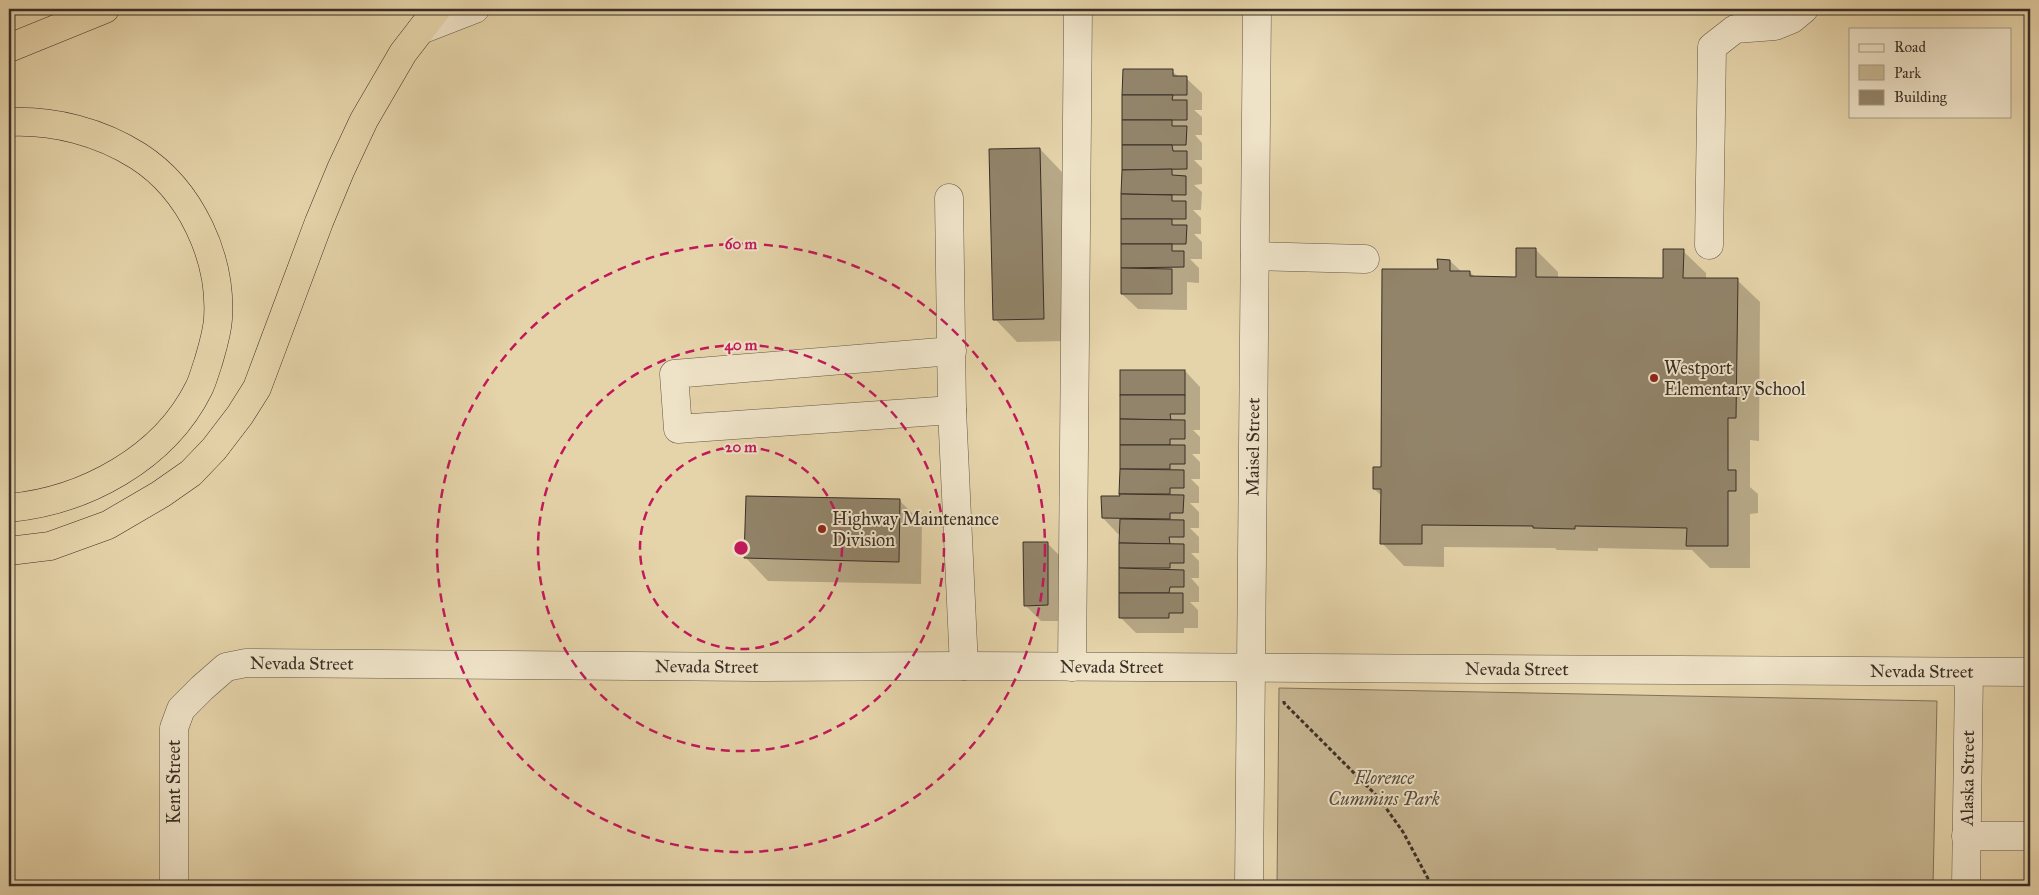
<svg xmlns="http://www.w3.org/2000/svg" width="2039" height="895" viewBox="0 0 2039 895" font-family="'IM FELL Great Primer',serif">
  <rect width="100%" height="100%" fill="#e5d3a9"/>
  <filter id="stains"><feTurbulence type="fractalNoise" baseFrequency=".004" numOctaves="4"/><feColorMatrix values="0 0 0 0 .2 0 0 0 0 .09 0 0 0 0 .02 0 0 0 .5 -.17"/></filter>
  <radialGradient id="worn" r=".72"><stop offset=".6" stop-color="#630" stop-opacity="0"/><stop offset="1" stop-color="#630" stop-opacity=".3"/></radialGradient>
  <polygon fill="#c8b793" stroke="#80735c" points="1279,688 1937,701 1933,886 1277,886"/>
  <g fill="#0003">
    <polygon points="1124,70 1172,71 1179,77 1186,78 1202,93 1202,110 1194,110 1202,117 1202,135 1195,135 1202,143 1202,160 1194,160 1202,168 1202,184 1194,185 1202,192 1201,210 1193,210 1201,218 1201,234 1194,234 1202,242 1202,259 1190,259 1199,268 1199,283 1187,282 1187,310 1138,309 1122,294"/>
    <polygon points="1040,149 1062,172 1066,341 1017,342 995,319"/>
    <polygon points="1535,249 1558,272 1558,278 1664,280 1683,251 1706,273 1706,279 1737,280 1760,302 1759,441 1750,440 1750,487 1758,494 1758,513 1750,514 1750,568 1710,568 1692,550 1598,548 1598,551 1557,550 1555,548 1444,547 1444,567 1404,566 1382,543 1382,496 1374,489 1382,469 1439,271 1450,261 1462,272 1470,272 1475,277 1517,278"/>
    <polygon points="1122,371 1185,371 1200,387 1200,430 1193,430 1200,437 1200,454 1192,454 1200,462 1200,479 1191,479 1199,487 1199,503 1190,503 1199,512 1199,528 1190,528 1199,537 1199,553 1191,553 1199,561 1199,578 1191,578 1199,587 1199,602 1190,602 1198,610 1198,628 1184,628 1184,633 1136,633 1120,617 1121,534 1118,534 1103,518 1121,497"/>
    <polygon points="899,500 922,523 921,584 768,581 746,558"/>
    <polygon points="1048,544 1063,559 1064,621 1041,621 1025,605"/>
  </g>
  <g fill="#92846a" stroke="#392f26">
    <polygon points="1123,69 1173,69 1173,76 1187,76 1187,95 1122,95"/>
    <polygon points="1122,95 1173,95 1172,100 1187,100 1187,120 1122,120"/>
    <polygon points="1122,120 1172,120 1172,126 1187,126 1186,145 1122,145"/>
    <polygon points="1122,145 1172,145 1173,151 1187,151 1187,169 1122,170"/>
    <polygon points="1040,148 1044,319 993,320 989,149"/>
    <polygon points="1172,169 1172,175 1186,176 1186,195 1121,194 1122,170"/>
    <polygon points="1121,194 1172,195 1172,201 1186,201 1186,219 1121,219"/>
    <polygon points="1121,219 1172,219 1172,225 1187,225 1186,244 1121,244"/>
    <polygon points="1121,244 1172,244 1172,251 1184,251 1184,267 1121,268"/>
    <polygon points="1516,248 1536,248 1536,277 1663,278 1663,249 1684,249 1683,278 1738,278 1736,418 1728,418 1728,470 1736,470 1736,491 1728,491 1728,546 1686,546 1687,528 1575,526 1575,529 1533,528 1533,526 1422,525 1422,544 1380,544 1381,489 1373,489 1373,467 1381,467 1382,269 1438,269 1437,259 1450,260 1450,271 1470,271 1470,276 1516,277"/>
    <polygon points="1121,268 1172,269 1172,294 1121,294"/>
    <rect x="1120" y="370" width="65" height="25"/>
    <polygon points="1120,395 1185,395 1185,414 1170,414 1171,420 1120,419"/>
    <polygon points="1120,419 1185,420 1185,439 1170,439 1170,445 1120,445"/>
    <polygon points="1120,445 1185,445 1185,464 1170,464 1170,469 1120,469"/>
    <polygon points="1120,469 1184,470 1184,488 1170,488 1170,494 1119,494"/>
    <polygon points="1119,494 1184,495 1183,513 1170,513 1170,519 1102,518 1101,496 1120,496"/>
    <polygon points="746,496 900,499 899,562 744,558"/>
    <polygon points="1120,519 1184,520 1184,537 1169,537 1170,544 1119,543"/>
    <polygon points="1023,542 1048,542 1048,605 1024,606"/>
    <polygon points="1119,543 1184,544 1184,563 1170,563 1170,568 1119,568"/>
    <polygon points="1119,568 1184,570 1184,587 1170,587 1169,593 1119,593"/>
    <polygon points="1119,593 1183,593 1183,613 1169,613 1169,618 1119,618"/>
  </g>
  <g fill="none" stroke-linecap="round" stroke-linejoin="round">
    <defs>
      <g id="minor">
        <polyline points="421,30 475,9"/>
        <polyline points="949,198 952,410 964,666"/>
        <polyline points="1709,245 1712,47 1735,29 1775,26 1792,19 1804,9"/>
        <polyline points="1255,256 1365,259"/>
        <polyline points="952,351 674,374 678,429 952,410"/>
        <polyline points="1072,667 1078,9"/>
        <polyline points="1966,836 2030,836"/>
        <path id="s1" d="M174,886v-158l7,-19 21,-21 24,-21 20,-4 511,4 207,-1 1066,6"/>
        <path id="s2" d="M1249,886l8,-877"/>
        <path id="s3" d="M1966,886l3,-214"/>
      </g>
      <g id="highway">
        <polyline points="9,48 105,9"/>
        <path d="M9,122c45,-2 91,10 129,34 53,34 84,102 80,163 -1,15 -6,30 -10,44 -3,8 -5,17 -9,25 -35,71 -115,113 -190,120"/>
        <polyline points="9,551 50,546 108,525 161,494 191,473 214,449 240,415 257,388 319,222 341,169 364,120 403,53 437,9"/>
      </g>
    </defs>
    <use href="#minor" stroke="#645847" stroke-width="29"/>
    <use href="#highway" stroke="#392f26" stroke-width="29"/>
    <polyline stroke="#392f26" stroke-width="3" stroke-dasharray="4 2.5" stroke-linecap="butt" points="1284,701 1284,703 1379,798 1403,832 1432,886"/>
    <use href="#minor" stroke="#eee2c7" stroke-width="28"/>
    <use href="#highway" stroke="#e5d3a9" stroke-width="28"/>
  </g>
  <g fill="none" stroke="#c2185b" stroke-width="2.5" stroke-dasharray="9 6">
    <circle cx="741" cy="548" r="101"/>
    <circle cx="741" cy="548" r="203"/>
    <circle cx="741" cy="548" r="304"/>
  </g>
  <g fill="#8f2418" stroke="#eee2c7" stroke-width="2">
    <circle cx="1654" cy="378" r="5"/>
    <circle cx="822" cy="529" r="5"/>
  </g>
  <g text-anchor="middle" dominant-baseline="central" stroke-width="4" stroke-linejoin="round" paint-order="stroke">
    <g font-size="18" fill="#392f26" stroke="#eee2c7" text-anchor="start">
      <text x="1664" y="368">Westport<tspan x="1664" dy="21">Elementary School</tspan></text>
      <text x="832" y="519">Highway Maintenance<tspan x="832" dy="21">Division</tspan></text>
    </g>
    <g font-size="18" fill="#392f26" stroke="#eee2c7">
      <text stroke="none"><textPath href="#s2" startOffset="439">Maisel Street</textPath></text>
      <text stroke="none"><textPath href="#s1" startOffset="316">Nevada Street</textPath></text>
      <text stroke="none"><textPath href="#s1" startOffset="721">Nevada Street</textPath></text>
      <text stroke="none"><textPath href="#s1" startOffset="1126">Nevada Street</textPath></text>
      <text stroke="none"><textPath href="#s1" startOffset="1531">Nevada Street</textPath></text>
      <text stroke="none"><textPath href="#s1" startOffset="1936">Nevada Street</textPath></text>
      <text stroke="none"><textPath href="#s3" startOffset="108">Alaska Street</textPath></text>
      <text transform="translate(174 782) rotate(-90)">Kent Street</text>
    </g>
    <g font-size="18" font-style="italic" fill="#564a3c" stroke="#eee2c7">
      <text x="1384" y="778">Florence<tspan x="1384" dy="21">Cummins Park</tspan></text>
    </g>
  </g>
  <circle cx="741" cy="548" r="8" fill="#c2185b" stroke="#eee2c7" stroke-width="2.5"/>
  <g font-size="15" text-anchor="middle" font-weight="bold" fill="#c2185b" stroke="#eee2c7" stroke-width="4" stroke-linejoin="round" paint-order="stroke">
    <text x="741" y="249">60 m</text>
    <text x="741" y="350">40 m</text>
    <text x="741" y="452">20 m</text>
  </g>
  <rect width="2039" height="895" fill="none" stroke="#e5d3a9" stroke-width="30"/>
  <rect x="10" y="10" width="2019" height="875" fill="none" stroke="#392f26" stroke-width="2.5"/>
  <rect x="15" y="15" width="2009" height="865" fill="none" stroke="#392f26"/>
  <rect x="1849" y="28" width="162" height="90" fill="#eee2c7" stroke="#a69a87"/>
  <rect x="1859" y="44" width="25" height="8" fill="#eee2c7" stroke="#a69a87"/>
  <text x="1894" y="52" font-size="15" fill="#392f26">Road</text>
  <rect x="1859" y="65" width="25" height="15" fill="#c8b793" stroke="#a69a87"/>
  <text x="1894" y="78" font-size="15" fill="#392f26">Park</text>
  <rect x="1859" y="90" width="25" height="15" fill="#92846a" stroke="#a69a87"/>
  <text x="1894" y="102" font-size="15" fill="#392f26">Building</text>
  <rect width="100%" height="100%" filter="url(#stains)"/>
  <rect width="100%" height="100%" fill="url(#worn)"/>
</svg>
